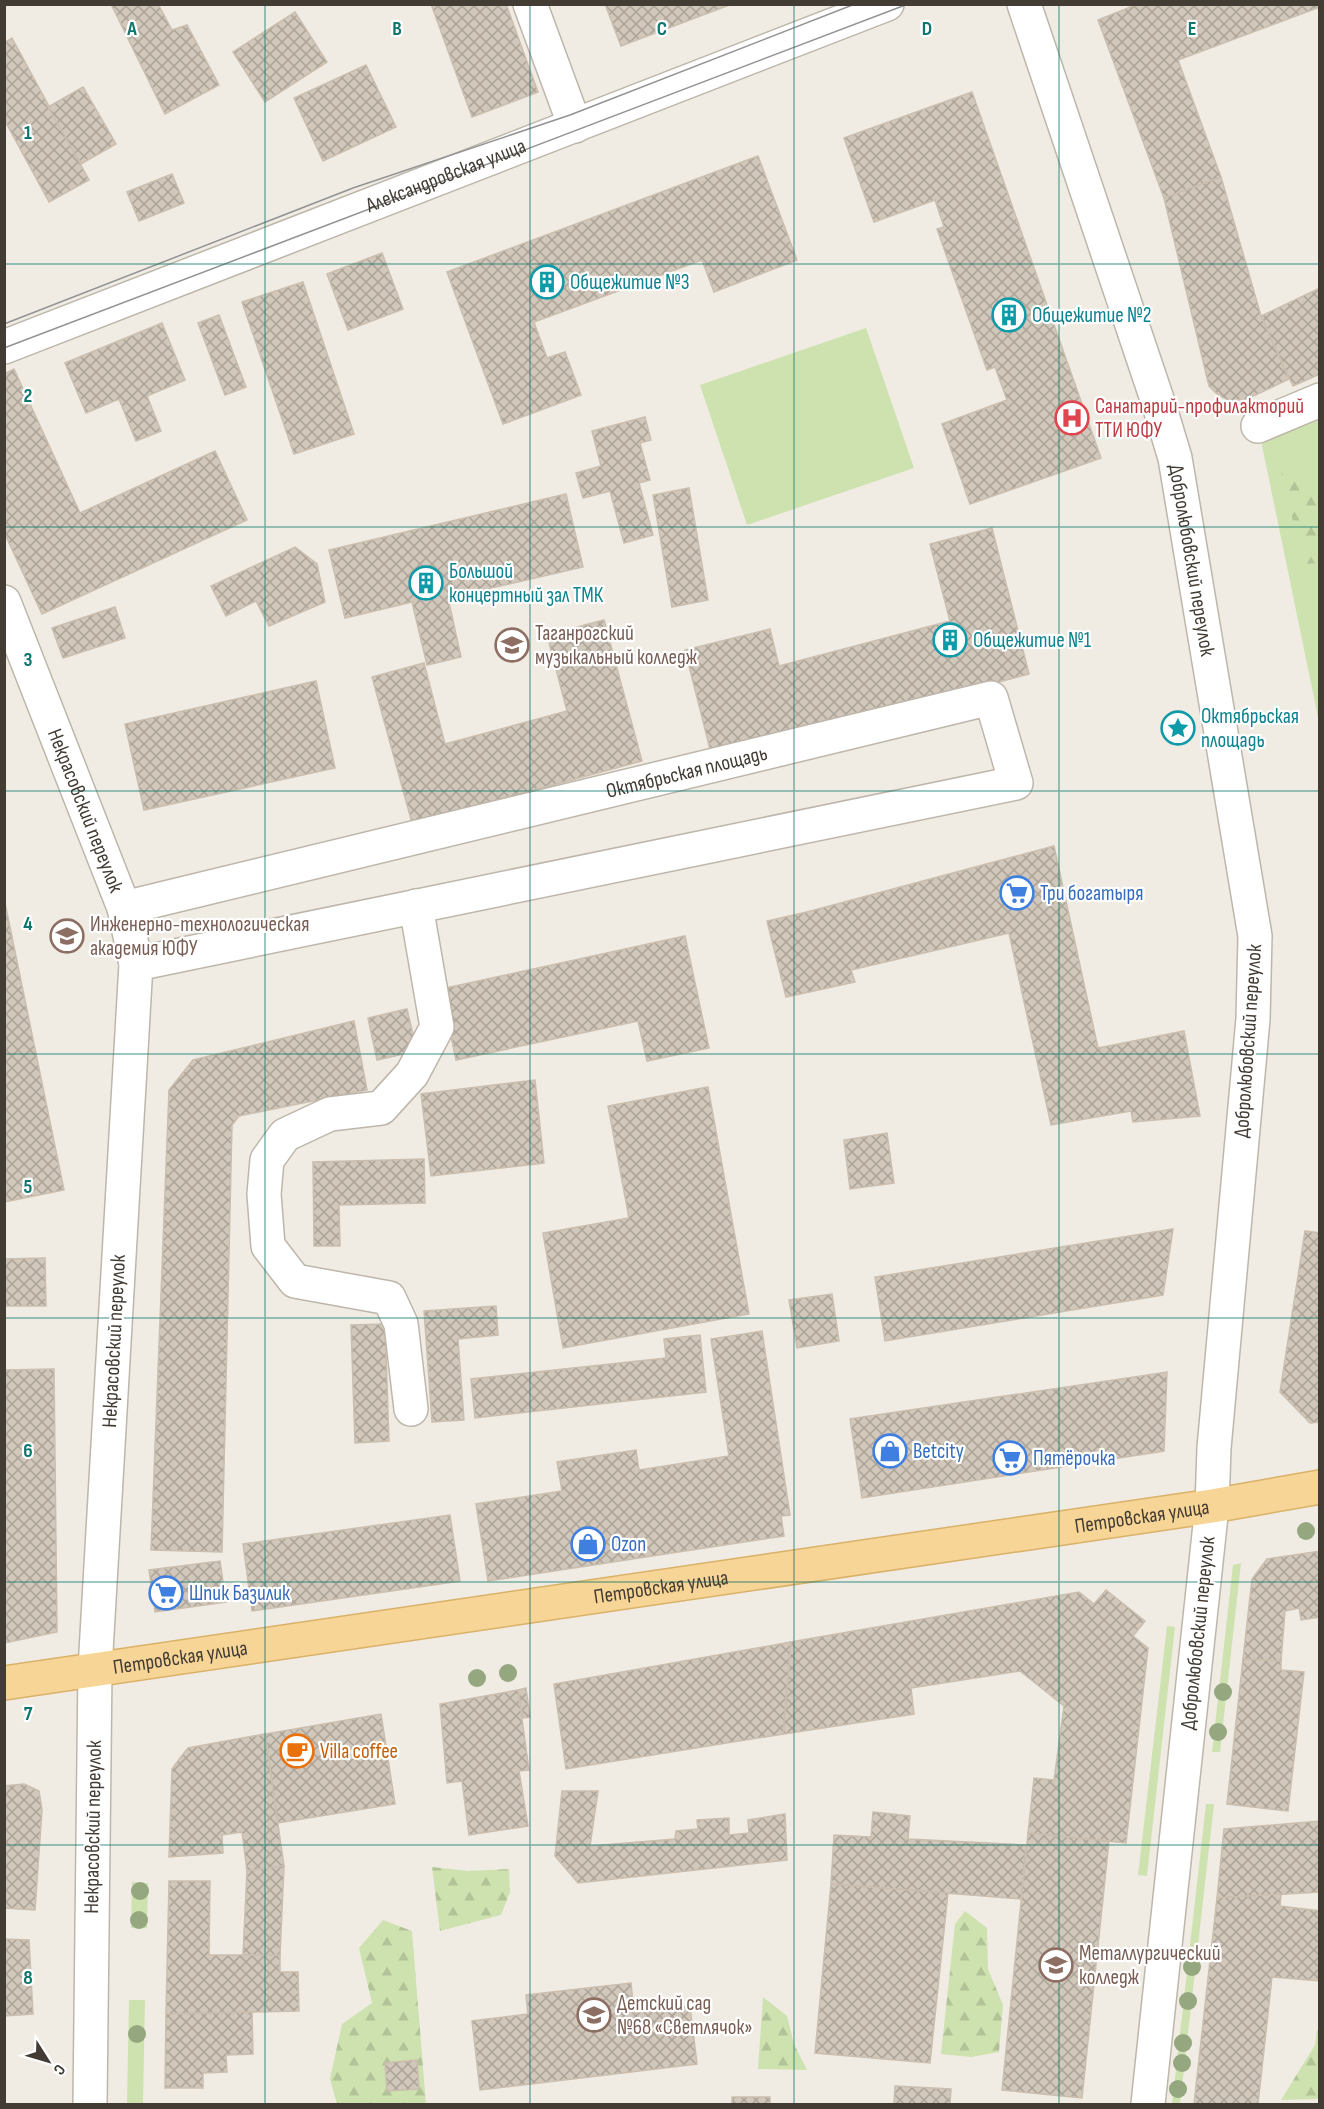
<svg xmlns="http://www.w3.org/2000/svg" width="1324" height="2109" viewBox="0 0 1324 2109" font-family="'Sofia Sans Condensed',sans-serif">
  <defs>
    <pattern id="forest-firs" width="22" height="20" patternUnits="userSpaceOnUse" patternTransform="scale(1.5)"><rect width="22" height="20" fill="#cee2af"/><path d="M5 1l3.5 6h-7zM16 11l3.5 6h-7z" fill="#b2c397"/></pattern>
    <pattern id="building-cross-hatch" width="8" height="8" patternUnits="userSpaceOnUse" patternTransform="scale(1.5)"><rect width="8" height="8" fill="#d1c7ba"/><path d="M0 0l8 8M0 8l8-8" fill="none" stroke="#aba398"/></pattern>
  </defs>
  <rect width="100%" height="100%" fill="#f0ece4"/>
  <g fill="#cee2af">
    <polygon points="866,328 914,468 747,525 700,385"/>
    <polygon points="1319,400 1319,722 1258,426"/>
    <polygon points="1241,1563 1220,1752 1212,1752 1233,1565"/>
    <polygon points="1167,1626 1175,1627 1147,1876 1138,1875"/>
    <polygon points="1206,1804 1214,1804 1180,2104 1172,2104"/>
    <polygon points="132,1882 148,1883 147,1928 131,1928"/>
    <polygon points="129,2000 145,2000 143,2104 127,2104"/>
  </g>
  <g fill="url(#forest-firs)">
    <polygon points="1278,458 1319,491 1319,563 1303,564"/>
    <polygon points="432,1867 468,1871 509,1869 510,1892 501,1915 440,1931"/>
    <polygon points="965,1911 987,1928 988,1969 1003,2005 999,2052 971,2057 941,2054 955,1924"/>
    <polygon points="383,1920 412,1931 426,2104 337,2104 330,2079 342,2024 372,2003 359,1948"/>
    <polygon points="763,1997 787,2016 794,2044 807,2070 758,2069"/>
    <polygon points="1317,2030 1320,2030 1319,2099 1281,2100 1315,2045"/>
  </g>
  <g fill="url(#building-cross-hatch)" stroke="#cbbeae" stroke-width="1.5">
    <polygon points="111,4 158,4 172,30 187,25 219,85 165,114"/>
    <polygon points="431,4 506,4 538,92 472,117"/>
    <polygon points="605,4 732,4 621,46"/>
    <polygon points="1138,4 1320,4 1320,7 1178,60 1221,177 1164,198 1098,20"/>
    <polygon points="295,12 327,62 265,102 233,52"/>
    <polygon points="12,38 89,180 49,202 4,119 4,43"/>
    <polygon points="366,65 396,127 323,161 294,98"/>
    <polygon points="83,87 116,144 81,164 48,107"/>
    <polygon points="972,92 1101,458 970,504 942,424 1007,400 995,367 987,370 937,229 944,227 935,200 874,222 844,138"/>
    <polygon points="758,156 797,260 714,292 702,260 534,322 547,358 565,352 581,395 503,424 447,272"/>
    <polygon points="172,174 184,203 139,221 127,192"/>
    <polygon points="1221,177 1261,316 1289,379 1247,399 1229,401 1217,394 1209,386 1164,198"/>
    <polygon points="382,253 403,309 348,330 327,274"/>
    <polygon points="303,282 354,434 294,454 242,302"/>
    <polygon points="1320,288 1320,374 1293,386 1261,316"/>
    <polygon points="219,315 246,387 225,395 198,323"/>
    <polygon points="162,323 185,380 147,396 161,431 136,441 119,399 86,413 65,363"/>
    <polygon points="14,369 80,513 215,451 247,520 42,614 4,532 4,374"/>
    <polygon points="645,417 651,440 640,443 650,480 639,483 653,535 624,543 610,491 583,498 576,473 601,466 592,431"/>
    <polygon points="689,488 708,600 672,607 653,495"/>
    <polygon points="566,494 583,567 448,598 461,657 427,665 412,602 345,618 329,550"/>
    <polygon points="992,528 1029,674 712,757 685,650 770,629 779,666 950,621 930,544"/>
    <polygon points="295,547 317,564 325,602 269,626 256,601 226,616 211,586"/>
    <polygon points="115,607 125,638 63,658 52,628"/>
    <polygon points="604,620 642,761 412,823 372,677 424,663 445,744 567,711 547,635"/>
    <polygon points="316,681 335,768 144,810 125,724"/>
    <polygon points="1054,846 1098,1048 1184,1031 1200,1116 1133,1122 1131,1111 1051,1125 1009,933 851,970 855,982 786,997 767,921 807,912"/>
    <polygon points="4,898 64,1190 4,1202"/>
    <polygon points="685,936 709,1048 647,1061 638,1021 456,1060 441,989"/>
    <polygon points="407,1009 417,1051 377,1060 368,1018"/>
    <polygon points="354,1021 367,1090 239,1116 232,1125 222,1552 151,1550 169,1090 193,1060"/>
    <polygon points="535,1080 544,1163 431,1176 421,1094"/>
    <polygon points="708,1087 749,1314 563,1348 543,1233 629,1218 608,1106"/>
    <polygon points="887,1133 894,1183 850,1189 844,1140"/>
    <polygon points="424,1159 425,1203 339,1205 340,1246 314,1246 313,1162"/>
    <polygon points="1173,1229 1163,1295 885,1341 875,1277"/>
    <polygon points="1305,1231 1320,1233 1320,1422 1310,1423 1280,1392"/>
    <polygon points="45,1258 46,1306 4,1306 4,1259"/>
    <polygon points="832,1294 839,1341 797,1348 789,1300"/>
    <polygon points="496,1306 498,1335 458,1339 464,1420 432,1422 424,1311"/>
    <polygon points="385,1324 389,1441 355,1443 351,1325"/>
    <polygon points="762,1331 790,1515 781,1516 784,1536 488,1581 476,1504 562,1491 557,1462 636,1450 639,1470 729,1456 711,1339"/>
    <polygon points="700,1335 706,1392 475,1418 471,1379 666,1358 664,1339"/>
    <polygon points="54,1369 57,1632 4,1643 4,1370"/>
    <polygon points="1167,1372 1164,1451 862,1498 850,1419"/>
    <polygon points="450,1515 460,1581 252,1611 243,1544"/>
    <polygon points="1320,1551 1320,1617 1301,1620 1299,1608 1285,1611 1281,1661 1243,1659 1252,1579 1267,1559"/>
    <polygon points="220,1561 226,1602 155,1612 149,1570"/>
    <polygon points="1106,1590 1145,1621 1133,1636 1148,1648 1126,1843 1028,1833 1034,1778 1054,1780 1064,1706 1020,1671 911,1688 914,1714 783,1734 791,1642 1079,1592 1094,1604"/>
    <polygon points="791,1642 783,1734 566,1769 554,1684"/>
    <polygon points="1243,1659 1281,1661 1281,1670 1304,1672 1288,1811 1227,1804"/>
    <polygon points="526,1688 530,1717 523,1718 518,1690"/>
    <polygon points="518,1690 529,1770 519,1771 528,1826 469,1835 462,1781 447,1783 440,1704"/>
    <polygon points="381,1714 395,1804 278,1823 265,1734"/>
    <polygon points="265,1734 284,1866 247,1871 242,1832 222,1835 223,1853 169,1857 172,1769 180,1758 188,1748"/>
    <polygon points="24,1784 39,1791 42,1810 35,1910 4,1908 4,1786"/>
    <polygon points="562,1791 598,1791 590,1846 675,1839 676,1831 698,1829 697,1820 729,1818 729,1835 749,1833 748,1820 785,1814 787,1860 578,1883 555,1856"/>
    <polygon points="873,1812 910,1816 908,1839 1026,1845 1021,1899 831,1884 834,1835 871,1837"/>
    <polygon points="1320,1821 1320,1892 1217,1898 1224,1829"/>
    <polygon points="1028,1833 1109,1841 1082,2098 1002,2090"/>
    <polygon points="284,1866 280,1955 243,1955 247,1871"/>
    <polygon points="169,1881 210,1881 209,1955 280,1955 280,1972 298,1972 299,2011 166,2014"/>
    <polygon points="831,1884 948,1893 930,2063 815,2053"/>
    <polygon points="1281,1894 1280,1906 1320,1911 1320,1981 1272,1977 1258,2104 1194,2104 1217,1898"/>
    <polygon points="4,1939 29,1940 33,2014 4,2016"/>
    <polygon points="631,1983 634,2013 690,2006 697,2064 480,2090 472,2021 528,2014 526,1995"/>
    <polygon points="252,2012 253,2054 226,2055 227,2072 203,2073 203,2088 165,2088 166,2014"/>
    <polygon points="417,2060 419,2089 387,2091 385,2063"/>
    <polygon points="895,2086 951,2089 950,2104 894,2104"/>
    <rect x="732" y="2097" width="38" height="7"/>
  </g>
  <g fill="none" stroke-linecap="round" stroke-linejoin="round">
    <defs>
      <g id="minor">
        <polyline points="530,4 575,126"/>
        <path id="s1" d="M1024,4l135,401 16,53 80,478 -2,83 -39,429 -2,58 -64,598"/>
        <path id="s2" d="M4,347l883,-343"/>
        <polyline points="1258,426 1320,400"/>
        <path id="s3" d="M4,602l120,306 12,56 -41,705 -5,435"/>
        <path id="s4" d="M124,908l867,-210 25,85 -880,181"/>
        <polyline points="411,1409 401,1324 389,1298 295,1281 268,1246 264,1194 267,1160 285,1135 330,1114 381,1108 412,1074 437,1027 416,906"/>
      </g>
      <g id="major">
        <path id="s5" d="M4,1683l1208,-177 108,-19"/>
      </g>
    </defs>
    <use href="#minor" stroke="#beb6aa" stroke-width="36"/>
    <use href="#major" stroke="#dab168" stroke-width="36"/>
    <use href="#minor" stroke="#fff" stroke-width="33"/>
    <use href="#major" stroke="#f7d596" stroke-width="33"/>
    <g stroke="#939393" stroke-width="1.5">
      <polyline points="4,324 353,188 570,115 855,4"/>
      <polyline points="4,348 908,4"/>
    </g>
  </g>
  <g fill="#95a77f">
    <circle cx="1306" cy="1531" r="9"/>
    <circle cx="508" cy="1673" r="9"/>
    <circle cx="477" cy="1678" r="9"/>
    <circle cx="1223" cy="1692" r="9"/>
    <circle cx="1218" cy="1732" r="9"/>
    <circle cx="140" cy="1891" r="9"/>
    <circle cx="139" cy="1920" r="9"/>
    <circle cx="1192" cy="1967" r="9"/>
    <circle cx="1188" cy="2001" r="9"/>
    <circle cx="137" cy="2034" r="9"/>
    <circle cx="1183" cy="2043" r="9"/>
    <circle cx="1182" cy="2063" r="9"/>
    <circle cx="1178" cy="2089" r="9"/>
  </g>
  <path fill="none" stroke="#0f766e" stroke-width="1.5" stroke-opacity="0.55" d="M265,4v2100M530,4v2100M794,4v2100M1059,4v2100M4,264h1316M4,527h1316M4,791h1316M4,1054h1316M4,1318h1316M4,1582h1316M4,1845h1316"/>
  <defs>
    <symbol id="building-ring" viewBox="-11 -11 22 22"><circle r="9.5" fill="#fff" stroke="#0f9aa8" stroke-width="1.5"/><path d="M-4-6H4V6H1V3H-1V6H-4ZM-2.5-4.3h1.7v1.8h-1.7ZM.8-4.3h1.7v1.8H.8ZM-2.5-1h1.7V.8h-1.7ZM.8-1h1.7V.8H.8Z" fill="#0f9aa8"/></symbol>
    <symbol id="hospital-ring" viewBox="-11 -11 22 22"><circle r="9.5" fill="#fff" stroke="#e0444e" stroke-width="1.5"/><path d="M-5-5h3v3.5h4V-5h3V5h-3V1.5h-4V5h-3Z" fill="#e0444e"/></symbol>
    <symbol id="university-ring" viewBox="-11 -11 22 22"><circle r="9.5" fill="#fff" stroke="#8d6e63" stroke-width="1.5"/><path d="M0-5L7-2L0 1L-7-2ZM-4 1L0 2.5L4 1V4Q0 6-4 4Z" fill="#8d6e63"/></symbol>
    <symbol id="sight-ring" viewBox="-11 -11 22 22"><circle r="9.5" fill="#fff" stroke="#0f9aa8" stroke-width="1.5"/><path d="M0-6L1.8-2.2L6-1.7L2.9 1.2L3.7 5.4L0 3.3L-3.7 5.4L-2.9 1.2L-6-1.7L-1.8-2.2Z" fill="#0f9aa8"/></symbol>
    <symbol id="supermarket-ring" viewBox="-11 -11 22 22"><circle r="9.5" fill="#fff" stroke="#3f7fe0" stroke-width="1.5"/><path d="M-6-5.5h2.5l.6 2H6L4.5 2H-2.5L-4.4-4H-6ZM-1.5 3.2a1.3 1.3 0 1 0 .1 0ZM3 3.2a1.3 1.3 0 1 0 .1 0Z" fill="#3f7fe0"/></symbol>
    <symbol id="shop-ring" viewBox="-11 -11 22 22"><circle r="9.5" fill="#fff" stroke="#3f7fe0" stroke-width="1.5"/><path d="M-5-2.5h2.3a2.7 3.5 0 0 1 5.4 0H5L5.5 6h-11ZM-1.5-2.5h3a1.5 2.3 0 0 0-3 0Z" fill="#3f7fe0"/></symbol>
    <symbol id="cafe-ring" viewBox="-11 -11 22 22"><circle r="9.5" fill="#fff" stroke="#e8710a" stroke-width="1.5"/><path d="M-5.5-4.5H6V0H3Q3 3.5 0 3.5H-2.5Q-5.5 3.5-5.5 0ZM3-3.2v2h1.7v-2ZM-6 4.5H4V6H-6Z" fill="#e8710a"/></symbol>
    <symbol id="school-ring" viewBox="-11 -11 22 22"><circle r="9.5" fill="#fff" stroke="#8d6e63" stroke-width="1.5"/><path d="M0-5L7-2L0 1L-7-2ZM-4 1L0 2.5L4 1V4Q0 6-4 4Z" fill="#8d6e63"/></symbol>
  </defs>
  <g fill-rule="evenodd">
    <use href="#building-ring" x="528" y="263" width="38" height="38"/>
    <use href="#building-ring" x="990" y="296" width="38" height="38"/>
    <use href="#hospital-ring" x="1053" y="399" width="38" height="38"/>
    <use href="#building-ring" x="407" y="564" width="38" height="38"/>
    <use href="#building-ring" x="931" y="621" width="38" height="38"/>
    <use href="#university-ring" x="493" y="626" width="38" height="38"/>
    <use href="#sight-ring" x="1159" y="709" width="38" height="38"/>
    <use href="#supermarket-ring" x="998" y="874" width="38" height="38"/>
    <use href="#university-ring" x="48" y="917" width="38" height="38"/>
    <use href="#shop-ring" x="871" y="1432" width="38" height="38"/>
    <use href="#supermarket-ring" x="991" y="1439" width="38" height="38"/>
    <use href="#shop-ring" x="569" y="1525" width="38" height="38"/>
    <use href="#supermarket-ring" x="147" y="1574" width="38" height="38"/>
    <use href="#cafe-ring" x="278" y="1732" width="38" height="38"/>
    <use href="#university-ring" x="1037" y="1946" width="38" height="38"/>
    <use href="#school-ring" x="575" y="1996" width="38" height="38"/>
  </g>
  <g text-anchor="middle" dominant-baseline="central" stroke-width="4.5" stroke-linejoin="round" paint-order="stroke">
    <g font-size="21" fill="#423c34" stroke="#fff">
      <text stroke="none"><textPath href="#s2" startOffset="474">Александровская улица</textPath></text>
      <text stroke="none"><textPath href="#s1" startOffset="582">Добролюбовский переулок</textPath></text>
      <text stroke="none"><textPath href="#s4" startOffset="579">Октябрьская площадь</textPath></text>
      <text stroke="none"><textPath href="#s3" startOffset="224">Некрасовский переулок</textPath></text>
      <text transform="translate(1248 1041) rotate(-86)">Добролюбовский переулок</text>
      <text transform="translate(114 1341) rotate(-87)">Некрасовский переулок</text>
      <text stroke="none"><textPath href="#s5" startOffset="1150">Петровская улица</textPath></text>
      <text stroke="none"><textPath href="#s5" startOffset="664">Петровская улица</textPath></text>
      <text transform="translate(1198 1633) rotate(-84)">Добролюбовский переулок</text>
      <text stroke="none"><textPath href="#s5" startOffset="178">Петровская улица</textPath></text>
      <text transform="translate(93 1827) rotate(-89)">Некрасовский переулок</text>
    </g>
    <g font-size="21" fill="#0d838f" stroke="#fff" text-anchor="start">
      <text x="570" y="282">Общежитие №3</text>
      <text x="1032" y="315">Общежитие №2</text>
      <text x="449" y="571">Большой<tspan x="449" dy="24">концертный зал ТМК</tspan></text>
      <text x="973" y="640">Общежитие №1</text>
      <text x="1201" y="716">Октябрьская<tspan x="1201" dy="24">площадь</tspan></text>
    </g>
    <g font-size="21" fill="#be3a42" stroke="#fff" text-anchor="start">
      <text x="1095" y="406">Санатарий-профилакторий<tspan x="1095" dy="24">ТТИ ЮФУ</tspan></text>
    </g>
    <g font-size="21" fill="#785e54" stroke="#fff" text-anchor="start">
      <text x="535" y="633">Таганрогский<tspan x="535" dy="24">музыкальный колледж</tspan></text>
      <text x="90" y="924">Инженерно-технологическая<tspan x="90" dy="24">академия ЮФУ</tspan></text>
      <text x="1079" y="1953">Металлургический<tspan x="1079" dy="24">колледж</tspan></text>
      <text x="617" y="2003">Детский сад<tspan x="617" dy="24">№68 «Светлячок»</tspan></text>
    </g>
    <g font-size="21" fill="#366cbe" stroke="#fff" text-anchor="start">
      <text x="1040" y="893">Три богатыря</text>
      <text x="913" y="1451">Betcity</text>
      <text x="1033" y="1458">Пятёрочка</text>
      <text x="611" y="1544">Ozon</text>
      <text x="189" y="1593">Шпик Базилик</text>
    </g>
    <g font-size="21" fill="#c56008" stroke="#fff" text-anchor="start">
      <text x="320" y="1751">Villa coffee</text>
    </g>
  </g>
  <g font-size="20" text-anchor="middle" font-weight="bold" fill="#0f766e" stroke="#fff" stroke-width="4.5" stroke-linejoin="round" paint-order="stroke">
    <text x="132" y="35">A</text>
    <text x="397" y="35">B</text>
    <text x="662" y="35">C</text>
    <text x="927" y="35">D</text>
    <text x="1192" y="35">E</text>
    <text x="28" y="139">1</text>
    <text x="28" y="402">2</text>
    <text x="28" y="666">3</text>
    <text x="28" y="930">4</text>
    <text x="28" y="1193">5</text>
    <text x="28" y="1457">6</text>
    <text x="28" y="1720">7</text>
    <text x="28" y="1984">8</text>
  </g>
  <rect width="1324" height="2109" fill="none" stroke="#423c34" stroke-width="12"/>
  <g transform="translate(48 2061) rotate(127)" stroke="#ffffff" stroke-width="4.5" paint-order="stroke">
  <path d="M0-4.5L10 22L0 15L-10 22Z" fill="#423c34"/>
  <text y="-9" font-size="16" font-weight="bold" text-anchor="middle" fill="#423c34">С</text>
  </g>
</svg>
